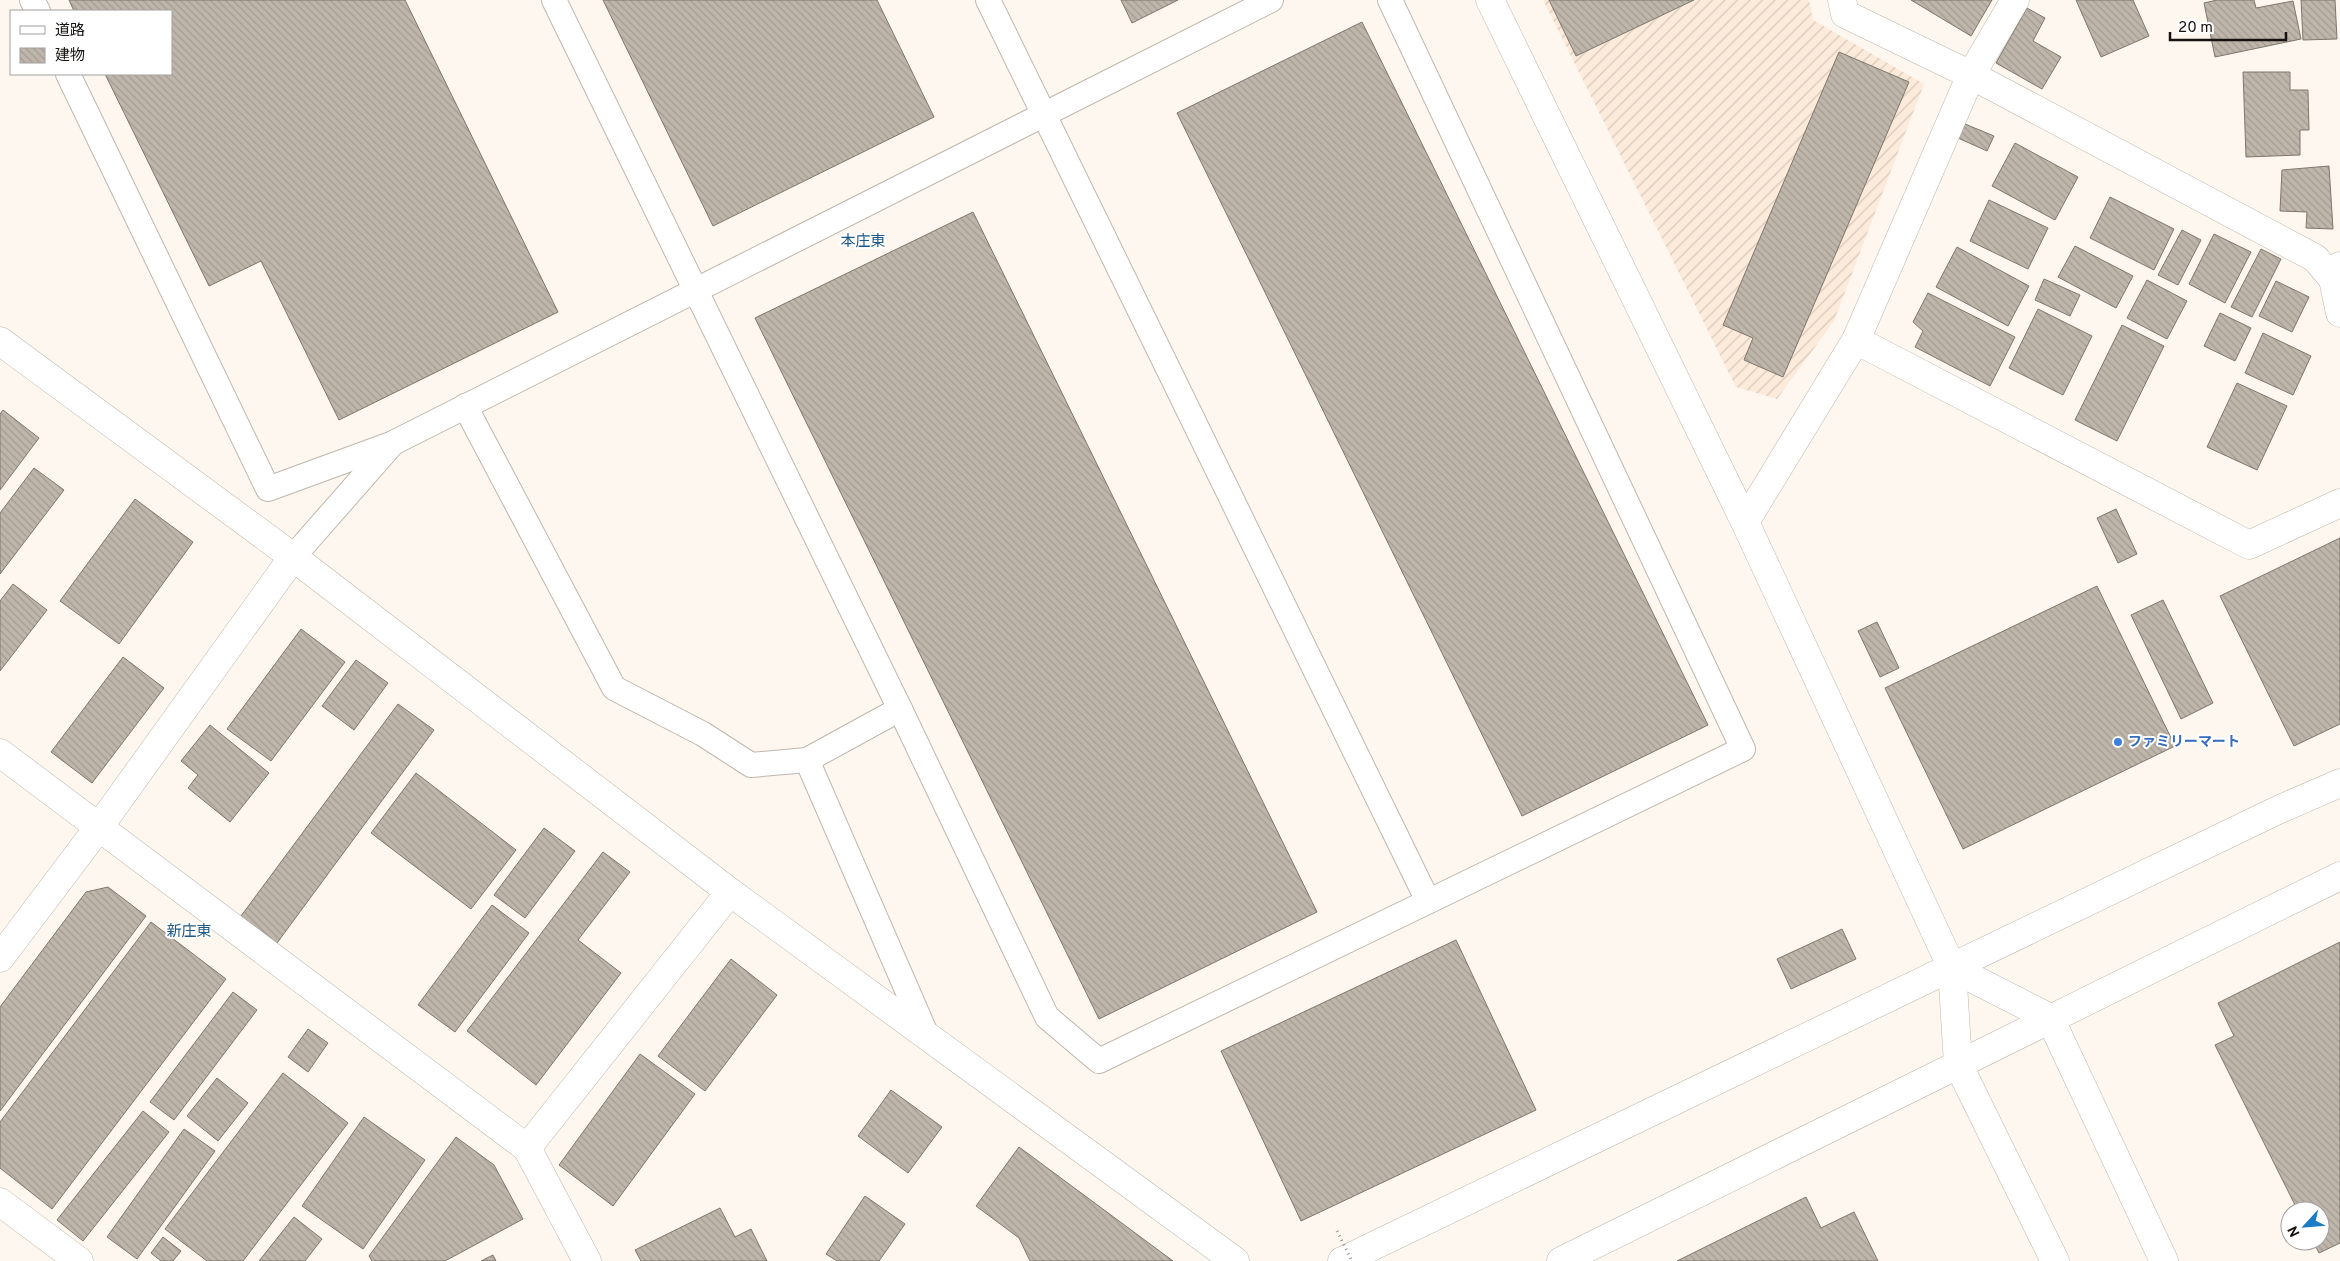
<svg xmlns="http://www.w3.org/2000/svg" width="2340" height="1261" viewBox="0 0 2340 1261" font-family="Overpass,'Noto Sans JP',sans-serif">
  <defs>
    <pattern id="industrial-furrows" width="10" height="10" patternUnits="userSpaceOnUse" patternTransform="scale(1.25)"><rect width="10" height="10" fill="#fcebda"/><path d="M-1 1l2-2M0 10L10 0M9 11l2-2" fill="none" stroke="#d7c8ba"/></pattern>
    <pattern id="building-back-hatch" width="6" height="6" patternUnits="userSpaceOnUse" patternTransform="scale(1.25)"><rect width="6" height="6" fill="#bfb6ab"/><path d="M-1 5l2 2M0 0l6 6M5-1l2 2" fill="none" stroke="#a39b92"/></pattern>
  </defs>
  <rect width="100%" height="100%" fill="#fdf7f0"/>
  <polygon fill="url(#industrial-furrows)" points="1543,0 1809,0 1813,20 1924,84 1834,321 1777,399 1736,387"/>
  <g fill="url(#building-back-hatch)" stroke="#7f766c">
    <polygon points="69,0 405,0 558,312 339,420 261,261 209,286 105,74 171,74 171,11 74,11"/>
    <polygon points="603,0 877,0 934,117 713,226"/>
    <polygon points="1121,0 1178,0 1132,23"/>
    <polygon points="1549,0 1694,0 1576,56"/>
    <polygon points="1911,0 1992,0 1971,36"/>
    <polygon points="2076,0 2133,0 2149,36 2101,57"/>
    <polygon points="2217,0 2254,0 2256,8 2293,1 2301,39 2215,57 2204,3"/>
    <polygon points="2301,0 2335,0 2337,39 2303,40"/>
    <polygon points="2027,8 2045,18 2033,41 2061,57 2042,89 1996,63"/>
    <polygon points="1362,22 1708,725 1522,816 1177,113"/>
    <polygon points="1839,52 1909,82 1783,377 1744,360 1753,338 1723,325"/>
    <polygon points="2243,72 2290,72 2290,90 2308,90 2309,130 2300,130 2300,155 2246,157"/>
    <polygon points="1965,124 1994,136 1987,151 1958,138"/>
    <polygon points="2015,143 2078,177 2055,220 1992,186"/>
    <polygon points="2329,166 2333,229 2306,228 2307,212 2280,211 2282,170"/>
    <polygon points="2110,197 2174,229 2154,270 2090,238"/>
    <polygon points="1989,200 2048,228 2028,269 1970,241"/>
    <polygon points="973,212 1317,912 1099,1019 755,318"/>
    <polygon points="2182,230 2201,240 2178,285 2158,275"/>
    <polygon points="2214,234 2251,252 2225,303 2189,284"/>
    <polygon points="2075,246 2133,276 2116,308 2058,277"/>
    <polygon points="1957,247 2029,286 2008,326 1936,287"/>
    <polygon points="2261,249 2281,259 2252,317 2231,307"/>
    <polygon points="2044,279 2080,295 2070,316 2035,300"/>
    <polygon points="2147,280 2187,301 2167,339 2127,318"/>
    <polygon points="2276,281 2309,297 2292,332 2259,316"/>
    <polygon points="1928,293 2015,337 1990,386 1915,347 1923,331 1913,322"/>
    <polygon points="2038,309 2092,336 2063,395 2009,368"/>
    <polygon points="2220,313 2251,328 2235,361 2204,346"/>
    <polygon points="2122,325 2164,346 2117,441 2075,420"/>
    <polygon points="2263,333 2311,356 2293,395 2245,373"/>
    <polygon points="2237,383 2287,406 2257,470 2207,447"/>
    <polygon points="3,410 39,438 0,490 0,414"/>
    <polygon points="34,468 64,490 0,574 0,513"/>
    <polygon points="135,499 193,542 119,644 60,601"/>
    <polygon points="2116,509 2137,554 2118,563 2097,518"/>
    <polygon points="2340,538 2340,724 2294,746 2220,596"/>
    <polygon points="13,584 47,610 0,671 0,601"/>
    <polygon points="2097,586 2175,746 1963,849 1885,688"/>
    <polygon points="2163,600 2213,703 2181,719 2131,615"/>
    <polygon points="1877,622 1899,668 1880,677 1858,631"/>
    <polygon points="301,629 345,662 271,761 227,729"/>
    <polygon points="123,657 164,688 92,783 51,752"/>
    <polygon points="356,660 388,683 354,730 322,706"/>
    <polygon points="398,704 434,730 277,943 241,916"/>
    <polygon points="210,725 269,773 230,822 188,788 198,775 181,761"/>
    <polygon points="416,773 516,850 471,909 371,833"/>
    <polygon points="544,828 575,851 525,918 494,895"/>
    <polygon points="603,852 630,872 578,940 621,973 536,1085 467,1031"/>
    <polygon points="108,887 146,916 0,1111 0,1007 86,892"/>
    <polygon points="492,905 529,933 455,1032 418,1005"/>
    <polygon points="151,922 226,979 52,1209 0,1168 0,1122"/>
    <polygon points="1842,929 1856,959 1791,989 1777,959"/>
    <polygon points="1456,940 1536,1110 1301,1221 1221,1051"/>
    <polygon points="2340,942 2340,1243 2319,1253 2313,1241 2320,1241 2320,1211 2298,1211 2215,1045 2234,1036 2218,1003"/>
    <polygon points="731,959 777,995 705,1091 658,1056"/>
    <polygon points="233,992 257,1010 174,1120 150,1102"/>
    <polygon points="308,1029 328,1043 308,1072 288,1057"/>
    <polygon points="640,1054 695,1094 613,1206 559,1165"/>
    <polygon points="283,1073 348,1123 243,1261 207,1261 165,1229"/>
    <polygon points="217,1078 248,1103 218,1141 187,1116"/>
    <polygon points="891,1090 942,1127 908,1173 858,1136"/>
    <polygon points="143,1111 169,1132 83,1241 57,1220"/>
    <polygon points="364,1117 425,1160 363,1249 302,1206"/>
    <polygon points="184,1129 215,1151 137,1259 107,1237"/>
    <polygon points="456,1137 494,1165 523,1219 445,1261 372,1261 369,1256"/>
    <polygon points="1019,1147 1173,1261 1030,1261 1019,1238 976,1206"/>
    <polygon points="865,1196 905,1224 879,1261 837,1261 826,1254"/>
    <polygon points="1806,1197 1821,1228 1854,1212 1878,1261 1677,1261"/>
    <polygon points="720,1208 735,1237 751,1229 767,1261 641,1261 635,1250"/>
    <polygon points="294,1217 322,1239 305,1261 259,1261"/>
    <polygon points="163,1237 181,1251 173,1261 161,1261 151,1253"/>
    <polygon points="493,1255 496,1261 481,1261"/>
  </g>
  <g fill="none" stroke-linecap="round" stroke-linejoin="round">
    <defs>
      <g id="lane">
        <polyline points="32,0 38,11"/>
        <polyline points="554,0 900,709 1047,1017 1099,1061 1743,749 1390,0"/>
        <polyline points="988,0 1428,901"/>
        <polyline points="68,74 268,489 391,444"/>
        <polyline points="465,406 614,688 703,734 751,765 807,760 900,709"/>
        <polyline points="293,557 393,443 1271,0"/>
        <polyline points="807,760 927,1036"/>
      </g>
      <g id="street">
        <polyline points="1490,0 1745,522 1952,968"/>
        <polyline points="1842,0 1845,14 1971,75 2315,258 2333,279"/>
        <polyline points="2340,266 2333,279 2340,313"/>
        <polyline points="1856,340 2249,545 2340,503"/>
        <polyline points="1745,522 1856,340 1971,75 2015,0"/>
        <polyline points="0,753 527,1148 587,1261"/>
        <polyline points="0,958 99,827 293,557"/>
        <polyline points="527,1148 730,892"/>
        <polyline points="0,1202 79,1261"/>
      </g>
      <g id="secondary">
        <polyline points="0,341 293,557 730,892 1235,1261"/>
        <polyline points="1952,968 2050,1018 2164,1261"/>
        <polyline points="1952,968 1958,1064 2055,1261"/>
        <polyline points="1342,1261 2280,809 2340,783"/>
        <polyline points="1561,1261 2340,876"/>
      </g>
    </defs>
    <use href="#lane" stroke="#c0b6ac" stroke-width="26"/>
    <use href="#street" stroke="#c0b6ac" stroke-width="29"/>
    <use href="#secondary" stroke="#c0b6ac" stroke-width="29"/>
    <use href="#lane" stroke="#fff" stroke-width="24"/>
    <use href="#street" stroke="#fff" stroke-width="28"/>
    <use href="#secondary" stroke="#fff" stroke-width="28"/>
    <polyline stroke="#95908b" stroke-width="3" stroke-dasharray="1 4" stroke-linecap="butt" points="1337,1231 1352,1261"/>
  </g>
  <circle fill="#3f7fe0" stroke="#fff" stroke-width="2" cx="2118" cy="742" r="5"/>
  <g text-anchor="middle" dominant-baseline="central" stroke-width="4" stroke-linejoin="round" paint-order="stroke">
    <g font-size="14" font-weight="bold" fill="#366cbe" stroke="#fff" text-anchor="start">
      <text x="2128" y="742">ファミリーマート</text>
    </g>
    <g font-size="15" fill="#1f5889" stroke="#fff">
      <text x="863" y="242">本庄東</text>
      <text x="189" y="932">新庄東</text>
    </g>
  </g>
  <rect x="10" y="10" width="162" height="65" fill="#ffffff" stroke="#a2a09f"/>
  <rect x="20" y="26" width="25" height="8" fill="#ffffff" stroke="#a2a09f"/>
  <text x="55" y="35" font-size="15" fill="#16120f">道路</text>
  <rect x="20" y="48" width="25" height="15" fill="url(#building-back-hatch)" stroke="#a2a09f"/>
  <text x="55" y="60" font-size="15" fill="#16120f">建物</text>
  <g transform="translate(2305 1226) rotate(244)"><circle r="24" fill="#ffffff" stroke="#a2a09f"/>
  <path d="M0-4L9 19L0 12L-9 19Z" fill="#1a7bc7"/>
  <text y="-8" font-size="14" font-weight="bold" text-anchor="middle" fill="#16120f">N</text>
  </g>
  <path d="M2170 32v8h116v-8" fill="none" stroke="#16120f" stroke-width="2.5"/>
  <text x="2178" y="32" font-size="15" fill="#16120f" stroke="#ffffff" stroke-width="4" paint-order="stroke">20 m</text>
</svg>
